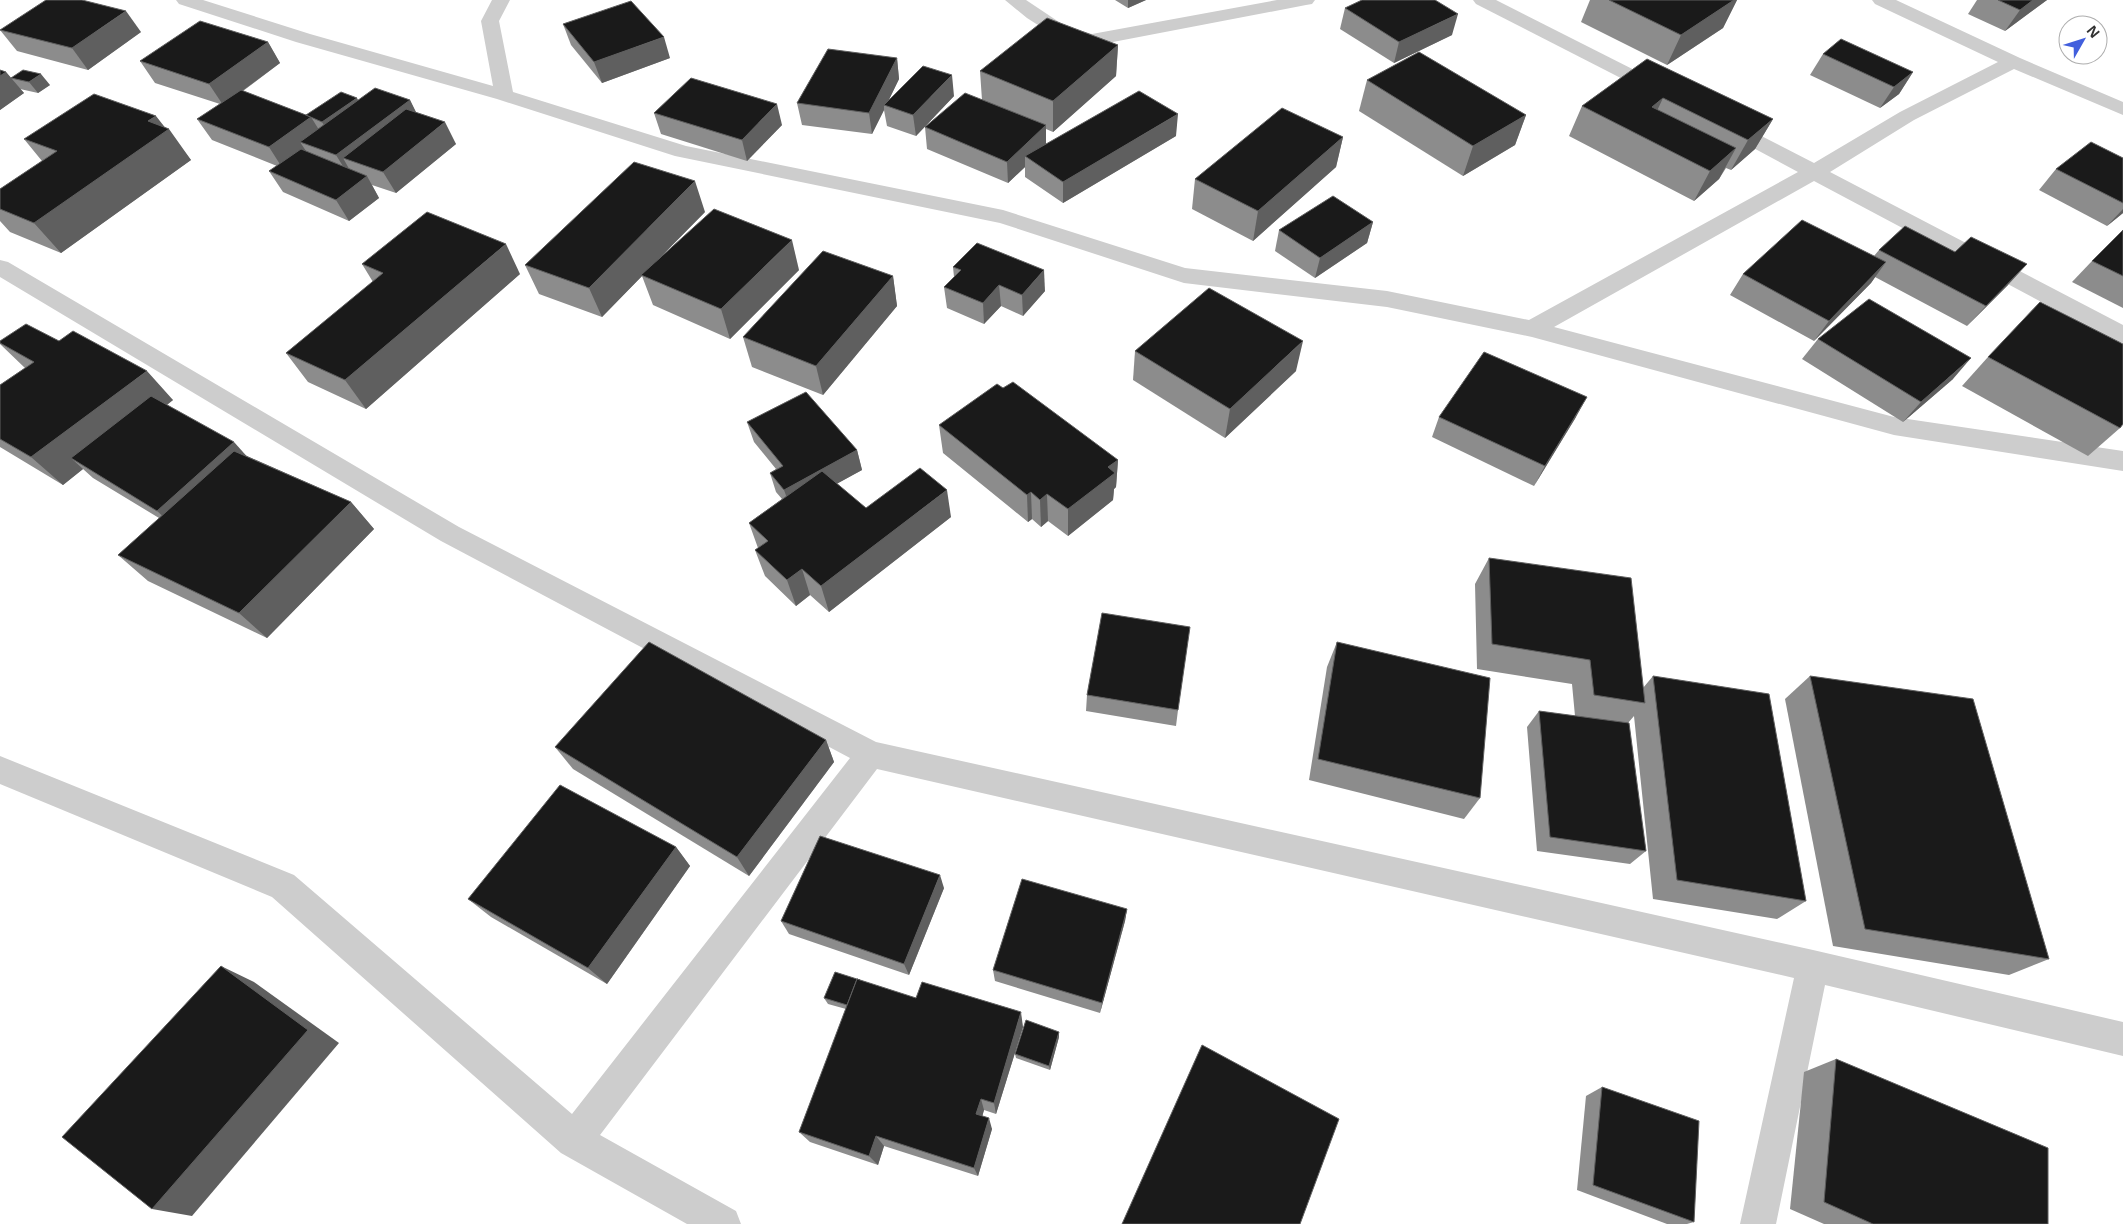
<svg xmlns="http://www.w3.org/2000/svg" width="2123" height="1224" viewBox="0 0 2123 1224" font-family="'Noto Sans',sans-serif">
  <rect width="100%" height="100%" fill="#fff"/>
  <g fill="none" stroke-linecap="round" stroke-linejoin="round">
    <g fill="#cdcdcd" fill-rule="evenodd">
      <polygon points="176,0 203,0 310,34 493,86 481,21 492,0 510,0 499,21 513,92 686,146 1003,210 1185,268 1387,291 1529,320 1798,172 1718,129 1715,125 1718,121 1725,119 1732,121 1814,163 1900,112 1998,62 1875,4 1872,0 1896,0 2020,58 2123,102 2123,115 2014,69 1914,120 1830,172 2123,325 2123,343 2115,341 1814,181 1554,327 1894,417 2123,451 2123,471 1894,435 1532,337 1387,307 1184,283 1000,223 675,156 497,99 296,42 179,4"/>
      <polygon points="1005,0 1026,0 1065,26 1092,34 1277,0 1315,0 1312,4 1306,5 1092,46 1052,34 1027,18"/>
      <polygon points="1473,0 1496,0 1666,86 1669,90 1666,94 1659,96 1652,94 1476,4"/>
      <polygon points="0,260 8,262 459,527 876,742 1813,950 2123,1022 2123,1056 1825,985 1776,1224 1740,1224 1794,978 877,769 600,1135 736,1211 741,1224 687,1224 561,1153 272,897 0,784 0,756 294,875 572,1114 850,758 441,541 0,277"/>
    </g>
  </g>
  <g fill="#8c8c8c">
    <polygon points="1115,0 1146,0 1128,8"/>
    <polygon points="1590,0 1737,0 1723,28 1667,65 1581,22"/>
    <polygon points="1977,0 2047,0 2005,31 1968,14"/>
    <polygon points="1345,8 1452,35 1394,63 1340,29"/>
    <polygon points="563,24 670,58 602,83 571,45"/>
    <polygon points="0,30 141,32 88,70 17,51"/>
    <polygon points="268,42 280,63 243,91 306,115 358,100 410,100 416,113 456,144 396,193 372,185 379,198 349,221 283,192 269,171 277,166 212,140 197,119 220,104 155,83 140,61"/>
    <polygon points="1118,45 1116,76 1053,132 1046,129 1046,144 1176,136 1063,203 1025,177 1025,167 1008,183 927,149 925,127 982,100 980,71"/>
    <polygon points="1823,54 1913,72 1899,94 1880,108 1810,75"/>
    <polygon points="897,58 899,79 889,99 954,96 916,136 887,126 884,110 872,134 802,125 797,103"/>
    <polygon points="1647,59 1773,119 1755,149 1731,170 1726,168 1719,179 1694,201 1569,136 1582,106"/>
    <polygon points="0,70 6,72 11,78 50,85 38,93 20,89 24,93 0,110"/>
    <polygon points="1367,80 1526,115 1515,145 1463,176 1359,111"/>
    <polygon points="654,113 782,125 747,161 661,134"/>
    <polygon points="165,128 191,160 61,253 10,232 0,221 0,189 42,161 24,139"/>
    <polygon points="1343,137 1336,167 1253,241 1192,209 1195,179"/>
    <polygon points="2123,158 2123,213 2107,226 2039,190 2056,169"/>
    <polygon points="705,212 655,262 799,270 730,339 653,305 642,276 602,317 539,294 525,265"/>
    <polygon points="1373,222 1367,243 1315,278 1275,251 1279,230"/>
    <polygon points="2123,230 2123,308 2072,282 2092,261"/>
    <polygon points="1879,250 2008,285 1967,326 1875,277 1871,283 1814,341 1730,295 1743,274 1874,256"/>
    <polygon points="362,264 520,274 366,409 308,382 286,353 373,282"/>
    <polygon points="953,267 1045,291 1023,316 1001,306 984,324 947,308 944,287 954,277"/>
    <polygon points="893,276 897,306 823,395 752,367 743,337"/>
    <polygon points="1818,339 1953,379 1903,422 1802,359"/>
    <polygon points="0,341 59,341 173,400 167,405 247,456 351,502 374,529 267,638 148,581 118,555 159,518 93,478 83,469 63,485 0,447 0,385 25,368 0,344"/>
    <polygon points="1135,351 1296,371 1225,438 1133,380"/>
    <polygon points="1988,357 2120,428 2088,456 1962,386"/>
    <polygon points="1439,417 1576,417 1534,486 1432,437"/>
    <polygon points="747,422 857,450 862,470 836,484 866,508 951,517 829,612 810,595 796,606 765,576 755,550 758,548 749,523 782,499 776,492 770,473 776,469 754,442"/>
    <polygon points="939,425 1118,460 1116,487 1114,489 1113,500 1068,536 1048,521 1041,527 1032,519 1028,522 943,453"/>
    <polygon points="1489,558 1643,688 1653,676 1806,901 1777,919 1653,899 1634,716 1628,723 1646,851 1630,864 1537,851 1527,727 1539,711 1575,716 1572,684 1477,669 1475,584"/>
    <polygon points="1337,642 1480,798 1464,819 1309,780 1327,667"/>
    <polygon points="1810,676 2049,959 2009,975 1833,946 1785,699"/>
    <polygon points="1087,695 1178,710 1176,726 1086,711"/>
    <polygon points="826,740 834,762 749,876 573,769 555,747"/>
    <polygon points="676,847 690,866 607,984 491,917 468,899"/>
    <polygon points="944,888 909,975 789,934 781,921"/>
    <polygon points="1127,909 1125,921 1100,1013 995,981 993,970"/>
    <polygon points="824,998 916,998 1023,1027 996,1114 984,1110 982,1116 992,1129 978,1176 884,1146 878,1165 810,1142 799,1132 846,1009 828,1004"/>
    <polygon points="1059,1037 1050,1070 1016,1058 1015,1054"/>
    <polygon points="1836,1059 2048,1224 1824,1224 1790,1209 1804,1072"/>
    <polygon points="1602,1087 1694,1222 1687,1224 1667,1224 1577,1190 1586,1096"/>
  </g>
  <g fill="#5f5f5f">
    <polygon points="1128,0 1146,0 1128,8"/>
    <polygon points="1734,0 1737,0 1723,28 1667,65 1681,35"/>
    <polygon points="2033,0 2047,0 2005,31 2020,10"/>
    <polygon points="126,11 141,32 88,70 72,48"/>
    <polygon points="1458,14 1452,35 1394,63 1399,42"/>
    <polygon points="664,37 670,58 602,83 594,62"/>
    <polygon points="268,42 280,63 223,105 209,84"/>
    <polygon points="1118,45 1116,76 1053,132 1053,101"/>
    <polygon points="897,58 899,79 886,106 884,105 884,110 872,134 869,113"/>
    <polygon points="6,72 24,93 0,110 0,76"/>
    <polygon points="1913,72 1899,94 1880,108 1894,87"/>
    <polygon points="41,74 50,85 38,93 29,82"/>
    <polygon points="952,75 954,96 916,136 913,115"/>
    <polygon points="357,98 363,109 329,133 322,122"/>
    <polygon points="1663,98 1649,128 1652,107"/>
    <polygon points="410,100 421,122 343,158 352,174 349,176 336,155"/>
    <polygon points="777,104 782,125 747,161 742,140"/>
    <polygon points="1178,114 1176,136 1063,203 1063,182"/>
    <polygon points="1526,115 1515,145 1463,176 1473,146"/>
    <polygon points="156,116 167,130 169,129 191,160 61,253 34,223 148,121"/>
    <polygon points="311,117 324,138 300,142 306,151 283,169 269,147"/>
    <polygon points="1773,119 1755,149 1731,170 1748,140"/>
    <polygon points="445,122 456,144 396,193 383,172"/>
    <polygon points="1046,125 1046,147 1025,156 1025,167 1008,183 1007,162"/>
    <polygon points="1343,137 1336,167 1253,241 1258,211"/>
    <polygon points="1736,148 1719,179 1694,201 1710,171"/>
    <polygon points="367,176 379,198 349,221 336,200"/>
    <polygon points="695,181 705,212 642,276 641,275 642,276 602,317 589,288"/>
    <polygon points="2123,209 2123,213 2107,226"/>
    <polygon points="1373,222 1367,243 1315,278 1320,258"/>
    <polygon points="792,240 799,270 730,339 721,309"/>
    <polygon points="506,244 520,274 366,409 345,380"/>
    <polygon points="1886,262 1871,283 1814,341 1829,321"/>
    <polygon points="2027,264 2008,285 1967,326 1986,306"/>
    <polygon points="1044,270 1045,291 1023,316 1022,295"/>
    <polygon points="893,276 897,306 823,395 816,366"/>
    <polygon points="999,285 1001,306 984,324 983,303"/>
    <polygon points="1303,341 1296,371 1225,438 1230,409"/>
    <polygon points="1971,358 1953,379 1903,422 1921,402"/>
    <polygon points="147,371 173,400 86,467 71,458 83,469 63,485 31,457"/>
    <polygon points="1587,397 1576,417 1534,486 1545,466"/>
    <polygon points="234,442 251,461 177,529 157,511"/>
    <polygon points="857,450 862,470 791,509 784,490"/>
    <polygon points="1118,460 1116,487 1114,489 1113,500 1068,536 1068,509 1108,467"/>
    <polygon points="947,490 951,517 829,612 821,586"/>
    <polygon points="1031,492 1032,519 1028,522 1027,495"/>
    <polygon points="1047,494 1048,521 1041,527 1040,500"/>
    <polygon points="351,502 374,529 267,638 239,613"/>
    <polygon points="802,569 810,595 796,606 787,580"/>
    <polygon points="826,740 834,762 749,876 737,857"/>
    <polygon points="676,847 690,866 607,984 588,968"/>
    <polygon points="940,875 944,888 909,975 904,964"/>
    <polygon points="1127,909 1125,921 1100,1013 1102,1003"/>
    <polygon points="221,966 254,982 339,1043 192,1216 152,1209"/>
    <polygon points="1021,1012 1023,1027 996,1114 994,1103"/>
    <polygon points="1059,1032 1059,1037 1050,1070 1049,1066"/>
    <polygon points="981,1099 984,1110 980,1125 976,1114"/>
    <polygon points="989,1118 992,1129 978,1176 974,1168"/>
    <polygon points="876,1136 884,1146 878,1165 869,1156"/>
  </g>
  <g fill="#1a1a1a" stroke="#5f5f5f">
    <polygon points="46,0 82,0 126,11 72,48 0,30"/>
    <polygon points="1362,0 1435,0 1458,14 1399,42 1345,8"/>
    <polygon points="1609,0 1734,0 1681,35"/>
    <polygon points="1998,0 2033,0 2020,10"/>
    <polygon points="631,1 664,37 594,62 563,24"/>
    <polygon points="1047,18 1118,45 1053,101 980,71"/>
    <polygon points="200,21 268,42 209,84 140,61"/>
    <polygon points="1841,39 1913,72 1894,87 1823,54"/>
    <polygon points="828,49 897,58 869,113 797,103"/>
    <polygon points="1419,52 1526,115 1473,146 1367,80"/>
    <polygon points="1647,59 1773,119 1748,140 1663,98 1652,107 1736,148 1710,171 1582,106"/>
    <polygon points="923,66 952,75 913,115 884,105"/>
    <polygon points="0,70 6,72 0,76"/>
    <polygon points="23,70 41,74 29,82 11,78"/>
    <polygon points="691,78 777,104 742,140 654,113"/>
    <polygon points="375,88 410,100 336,155 300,142"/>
    <polygon points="241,90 311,117 269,147 197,119"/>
    <polygon points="1139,91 1178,114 1063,182 1025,156"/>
    <polygon points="341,92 357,98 322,122 306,115"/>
    <polygon points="965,93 1046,125 1007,162 925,127"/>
    <polygon points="94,94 156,116 148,121 169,129 34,223 0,209 0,189 57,151 24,139"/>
    <polygon points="1282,108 1343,137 1258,211 1195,179"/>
    <polygon points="406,109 445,122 383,172 343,158"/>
    <polygon points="2091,142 2123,158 2123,203 2056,169"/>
    <polygon points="301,149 367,176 336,200 269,171"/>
    <polygon points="634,162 695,181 589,288 525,265"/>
    <polygon points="1333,196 1373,222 1320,258 1279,230"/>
    <polygon points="714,209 792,240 721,309 641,275"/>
    <polygon points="427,212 506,244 345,380 286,353 383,273 362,264"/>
    <polygon points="1802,220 1886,262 1829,321 1743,274"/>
    <polygon points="1905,226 1955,252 1971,237 2027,264 1986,306 1879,250"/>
    <polygon points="2123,230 2123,276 2092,261"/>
    <polygon points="977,243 1044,270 1022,295 999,285 983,303 944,287 961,270 953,267"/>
    <polygon points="823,251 893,276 816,366 743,337"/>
    <polygon points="1209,288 1303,341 1230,409 1135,351"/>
    <polygon points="1869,299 1971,358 1921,402 1818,339"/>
    <polygon points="2040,302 2123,344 2123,424 2120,428 1988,357"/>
    <polygon points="26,324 59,341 73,331 147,371 31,457 0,439 0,385 34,362 0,343 0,341"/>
    <polygon points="1484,352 1587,397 1545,466 1439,417"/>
    <polygon points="1013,382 1118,460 1108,467 1115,473 1068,509 1047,494 1040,500 1031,492 1027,495 939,425 997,384 1003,388"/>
    <polygon points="806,392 857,450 784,490 770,473 783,466 747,422"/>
    <polygon points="151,396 234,442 157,511 71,458"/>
    <polygon points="234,451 351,502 239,613 118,555"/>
    <polygon points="920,468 947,490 821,586 802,569 787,580 755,550 768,541 749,523 822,471 866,508"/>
    <polygon points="1489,558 1631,578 1645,703 1594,695 1590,660 1492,644"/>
    <polygon points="1102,613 1190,627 1178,710 1087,695"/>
    <polygon points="649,642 826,740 737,857 555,747"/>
    <polygon points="1337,642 1490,678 1480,798 1318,759"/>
    <polygon points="1653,676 1769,694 1806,901 1677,880"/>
    <polygon points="1810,676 1973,699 2049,959 1865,929"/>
    <polygon points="1539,711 1629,723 1646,851 1550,837"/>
    <polygon points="560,785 676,847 588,968 468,899"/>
    <polygon points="820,836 940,875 904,964 781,921"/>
    <polygon points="1022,879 1127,909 1102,1003 993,970"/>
    <polygon points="221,966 308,1030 152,1209 62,1137"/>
    <polygon points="835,972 860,980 857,979 847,1005 824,998"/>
    <polygon points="857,979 916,998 922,982 1021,1012 994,1103 981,1099 976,1114 989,1118 974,1168 876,1136 869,1156 799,1132"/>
    <polygon points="1026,1020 1059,1032 1049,1066 1015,1054"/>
    <polygon points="1202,1045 1339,1119 1300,1224 1122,1224"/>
    <polygon points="1836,1059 2048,1148 2048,1224 1873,1224 1824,1202"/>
    <polygon points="1602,1087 1699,1121 1694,1222 1593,1185"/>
  </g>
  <g transform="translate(2083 40) rotate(51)"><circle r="24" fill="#ffffff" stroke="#adadad"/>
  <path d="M0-4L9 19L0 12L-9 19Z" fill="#425fdd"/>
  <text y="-8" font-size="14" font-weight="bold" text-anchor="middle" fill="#333333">N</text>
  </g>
</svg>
